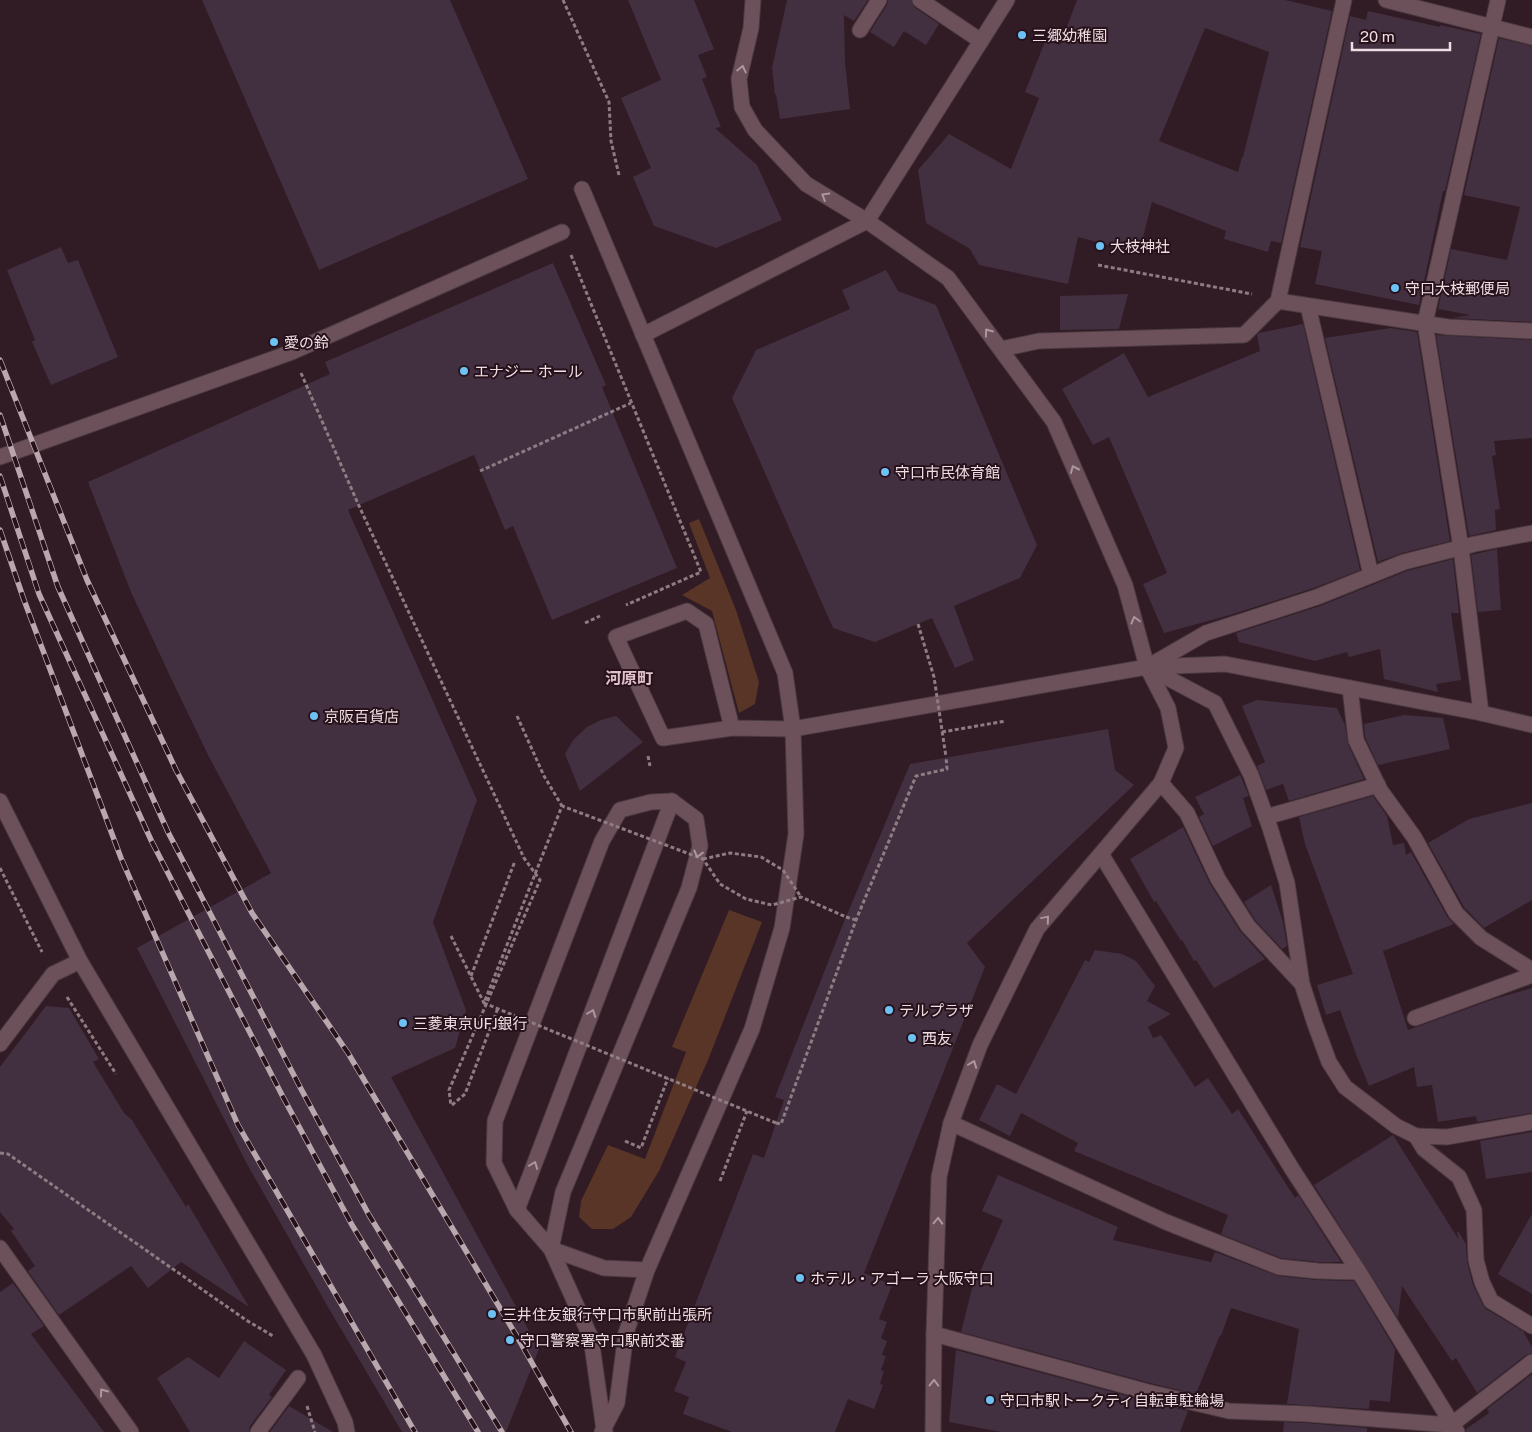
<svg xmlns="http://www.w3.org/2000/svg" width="1532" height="1432" viewBox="0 0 1532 1432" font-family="'Public Sans','Noto Sans JP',sans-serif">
  <rect width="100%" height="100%" fill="#311b24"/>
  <g fill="#583527">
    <polygon points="699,519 736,610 759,682 755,704 739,713 712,611 682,595 710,578 689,523"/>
    <polygon points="729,910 762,922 708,1060 659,1171 631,1217 613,1229 592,1229 579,1217 581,1201 608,1145 645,1159 686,1052 672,1047"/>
  </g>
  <g fill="#422f40" fill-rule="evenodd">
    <polygon points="202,0 450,0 528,179 319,270"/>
    <polygon points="628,0 694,0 714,49 698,55 707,77 702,79 721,127 715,128 757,165 782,220 716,248 654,226 633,177 651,168 621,98 661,80"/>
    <polygon points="787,0 868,0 854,21 844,15 845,62 850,109 780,119 776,94 775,95 772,68"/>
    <polygon points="888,0 911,0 914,7 939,24 926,45 904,31 894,47 870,32 887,5"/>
    <path d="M1077,0h208l47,11 -51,232 -10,-2 -3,11 -44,-13 2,-8 -74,-29 -13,51 -61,-16 -10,47 -89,-19 -9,-16 -44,-26 -8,-53 31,-36 62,35 28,-71 -14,-6 21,-53 14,6zM1205,28l64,24 -26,105h-1l-4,15 -79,-31z"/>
    <polygon points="1368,11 1440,27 1440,25 1481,34 1445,191 1443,191 1419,305 1315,284 1322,251 1300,247 1350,16 1366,20"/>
    <polygon points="1499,38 1532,46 1532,322 1453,318 1470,315 1438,309 1451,249 1507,260 1520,207 1464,195"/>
    <polygon points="61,247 68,263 78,260 118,357 51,385 32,342 35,340 7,270"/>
    <polygon points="553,263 606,385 602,387 677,568 552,620 513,526 505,530 474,455 348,510 477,800 433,922 466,1010 455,1048 391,1077 539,1349 506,1432 402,1432 328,1307 247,1164 137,948 271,873 208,755 170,676 131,592 88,482 330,374 325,362"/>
    <polygon points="886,270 898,291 936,305 1037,545 1020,578 954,606 974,660 955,668 932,618 875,642 833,628 732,398 756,350 850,309 842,290"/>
    <polygon points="1128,294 1119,329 1060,330 1060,296"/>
    <polygon points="1303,324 1360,570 1314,588 1230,615 1164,633 1143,584 1167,573 1109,437 1093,445 1062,389 1124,353 1148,397 1260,351 1257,335 1259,333"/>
    <polygon points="1391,328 1417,332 1450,541 1402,553 1378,562 1325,338"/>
    <polygon points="1436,335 1532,340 1532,438 1494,441 1496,455 1492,456 1500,509 1495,510 1496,530 1469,536"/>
    <polygon points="1497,549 1501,610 1478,612 1471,555"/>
    <polygon points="1453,559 1459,613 1451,613 1461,680 1436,684 1438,692 1384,679 1380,649 1349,657 1347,652 1315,661 1239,642 1236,633 1320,606 1407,571"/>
    <polygon points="1257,700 1337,708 1345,725 1348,744 1364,779 1289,801 1283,784 1266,790 1257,766 1265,762 1242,706"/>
    <polygon points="1404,715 1443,718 1450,749 1378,765 1365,737 1364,724"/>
    <polygon points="616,716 643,742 580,791 565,754 574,739 587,727 601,720"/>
    <polygon points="1108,729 1115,770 1134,785 967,943 985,967 864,1273 892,1285 879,1319 887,1322 881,1338 887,1341 882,1355 886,1356 881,1370 884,1371 880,1384 883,1385 874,1409 848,1399 835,1432 732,1432 683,1414 689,1397 674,1391 686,1362 675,1357 753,1154 764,1158 784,1100 775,1097 841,929 910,764"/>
    <polygon points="1240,775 1249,796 1243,798 1252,826 1213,846 1199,817 1204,814 1195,797"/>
    <polygon points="1373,796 1387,816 1393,845 1404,843 1406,855 1411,852 1448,918 1454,924 1383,951 1408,1030 1494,999 1532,988 1532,1113 1477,1122 1476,1116 1438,1122 1432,1085 1417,1087 1414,1067 1369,1086 1357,1057 1340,1010 1326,1015 1317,985 1353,974 1305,844 1299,817"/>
    <polygon points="1532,803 1532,900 1484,928 1464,907 1428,843 1469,819"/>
    <polygon points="1183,827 1210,884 1240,931 1265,959 1214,988 1196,960 1194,961 1182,940 1181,941 1156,901 1154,902 1130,859"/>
    <polygon points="1271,885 1283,922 1287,946 1282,949 1255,920 1244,902"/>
    <polygon points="1095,950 1122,954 1136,961 1155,986 1147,1001 1171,1014 1148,1027 1153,1038 1161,1035 1195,1087 1208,1078 1232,1114 1238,1109 1295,1198 1298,1195 1341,1262 1319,1262 1281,1258 1221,1234 1228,1215 1074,1151 1078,1143 1021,1113 1010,1136 979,1120 997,1084 1016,1094 1085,960 1089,962"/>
    <polygon points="46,1006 69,1008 99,1059 93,1062 124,1113 132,1120 186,1207 188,1204 249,1307 181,1262 148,1288 131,1266 59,1315 28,1271 35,1266 11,1231 14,1229 0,1212 0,1067"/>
    <polygon points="1532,1132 1532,1172 1486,1179 1480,1141"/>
    <polygon points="1393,1135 1459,1240 1457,1232 1458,1231 1466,1244 1467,1262 1473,1285 1483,1305 1486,1309 1523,1331 1532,1347 1532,1353 1526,1355 1477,1393 1456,1358 1452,1361 1402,1286 1398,1318 1314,1185"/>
    <polygon points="998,1175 1118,1227 1113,1240 1211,1262 1215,1252 1278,1276 1317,1280 1354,1281 1395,1349 1390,1402 1370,1400 1369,1409 1287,1404 1299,1329 1231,1308 1221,1336 1220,1335 1196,1394 1150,1383 961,1332 976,1273 979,1274 1003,1220 982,1211"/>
    <polygon points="1532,1214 1532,1294 1498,1274"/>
    <polygon points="13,1283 44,1326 31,1334 104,1432 0,1432 0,1292"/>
    <polygon points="244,1341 286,1370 269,1395 272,1397 250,1426 249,1432 190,1432 157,1378 188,1357 219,1378"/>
    <polygon points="956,1350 1146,1401 1188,1411 1180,1432 1001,1432 949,1422"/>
    <polygon points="1532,1374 1532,1432 1466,1432 1466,1429 1489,1413 1487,1409"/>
    <polygon points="289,1406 333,1432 270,1432"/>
    <polygon points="1284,1422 1306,1423 1367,1428 1367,1432 1283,1432"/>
  </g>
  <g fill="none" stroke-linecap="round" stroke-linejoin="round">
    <defs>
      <g id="minor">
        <polyline points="753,0 751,28 739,79 742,107 755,130 806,184 867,221 948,278 1054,422 1125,585 1147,667 1168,708 1176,748 1161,783 1037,929 980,1045 951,1123 939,1177 934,1334 933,1432"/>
        <polyline points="920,0 981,41"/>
        <polyline points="1386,0 1532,37"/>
        <polyline points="860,30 879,0"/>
        <polyline points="582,189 785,673 793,729 796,834 782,928 752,1029 647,1270 626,1333 617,1403 602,1432"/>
        <polyline points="1278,301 1344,0"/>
        <polyline points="1308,306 1371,575"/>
        <polyline points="643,335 867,221 1007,0"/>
        <polyline points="1001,349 1039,341 1244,335 1278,301 1448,327 1532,331"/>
        <polyline points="0,457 292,352 562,232"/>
        <polyline points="1149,666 1206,633 1317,597 1404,562 1475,544 1532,533"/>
        <polyline points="1149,668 1215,703 1251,775 1270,828 1287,883 1302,984 1315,1024 1329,1062 1345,1087 1396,1126 1416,1136 1424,1149 1459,1177 1474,1210 1476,1260 1482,1282 1491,1301 1532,1326"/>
        <polyline points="1350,688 1356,740 1380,790 1414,837 1456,913 1481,938 1532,970"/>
        <polyline points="1481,713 1461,548 1425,323 1498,0"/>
        <polyline points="732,728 706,624 687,611 616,637 663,738 732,728 793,729 1147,667 1225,664 1481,713 1532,725"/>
        <polyline points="1161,783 1187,813 1218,879 1248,926 1302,984"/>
        <polyline points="0,801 80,961 314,1355 345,1422 347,1432"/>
        <polygon points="672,801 696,819 700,846 689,888 563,1192 551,1249 517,1210 494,1163 495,1121 602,841 620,810 651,802"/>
        <polyline points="1266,817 1378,785"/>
        <polyline points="1101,854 1292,1169 1359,1272 1457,1432"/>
        <polyline points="1415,1018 1532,975"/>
        <polyline points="0,1044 53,974 80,961"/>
        <polyline points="951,1123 1166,1222 1279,1267 1318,1271 1359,1272"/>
        <polyline points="1416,1136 1447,1137 1532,1122"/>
        <polyline points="517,1210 672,801"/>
        <polyline points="0,1248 131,1432"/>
        <polyline points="551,1249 591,1338 604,1430 605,1431"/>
        <polyline points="551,1249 604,1268 647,1270"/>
        <polyline points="934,1334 1148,1392 1229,1411 1307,1414 1451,1425 1532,1362"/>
        <polyline points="258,1432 298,1378"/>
      </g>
    </defs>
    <use href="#minor" stroke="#4b3940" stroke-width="17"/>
    <g stroke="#8f7c83" stroke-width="3" stroke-dasharray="4 2.5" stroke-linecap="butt">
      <polyline points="563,0 609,102 611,141 619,175"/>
      <polyline points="571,255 701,572 626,605"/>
      <polyline points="1098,265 1252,294"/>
      <polyline points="301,373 359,506 524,858 540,880 449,1090 451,1106"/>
      <polyline points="480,471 631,403"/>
      <polyline points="585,623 600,616"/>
      <polyline points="517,716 544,776 562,806"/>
      <polyline points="942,732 1006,721"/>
      <polyline points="648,756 650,766"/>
      <polyline points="0,868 42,952"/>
      <polyline points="846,917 856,920"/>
      <polyline points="451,936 484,1003"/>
      <polyline points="471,976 515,861"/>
      <polyline points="67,997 116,1074"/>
      <polyline points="452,1105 465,1094 498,1008"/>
      <polyline points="776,1123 781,1124 856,920 916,776 947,769 946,757"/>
      <polyline points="625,1141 641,1148 668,1078"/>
      <polyline points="0,1153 8,1154 246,1320 273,1336"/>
      <polyline points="720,1181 747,1111"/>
      <polyline points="307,1406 315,1432"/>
    </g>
    <use href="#minor" stroke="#6c515b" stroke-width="15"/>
    <defs>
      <g id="rail">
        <polyline points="0,360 87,580 176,770 252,913 348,1053 519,1340 571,1432"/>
        <polyline points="0,415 58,587 168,832 300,1087 369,1215 502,1432"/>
        <polyline points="0,476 39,594 151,840 283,1097 352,1225 478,1432"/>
        <polyline points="0,530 24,600 121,858 238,1125 415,1432"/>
      </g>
    </defs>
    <use href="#rail" stroke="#b9a7ad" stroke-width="5.5"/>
    <use href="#rail" stroke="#27111a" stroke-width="4" stroke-dasharray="11" stroke-linecap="butt"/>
    <g stroke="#8f7c83" stroke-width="3" stroke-dasharray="4 2.5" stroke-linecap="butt">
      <polyline points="918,624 934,677 946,757"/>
      <polyline points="703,859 730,853 761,857 783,870 801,897"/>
      <polyline points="776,1123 484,1003 562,806 703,859 720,884 746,899 772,905 801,897 846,917"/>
    </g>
  </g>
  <defs><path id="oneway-chevron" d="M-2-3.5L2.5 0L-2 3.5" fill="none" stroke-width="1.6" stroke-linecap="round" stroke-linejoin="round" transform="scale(1.25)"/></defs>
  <g stroke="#ad989f">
    <use href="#oneway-chevron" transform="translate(742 69) rotate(-77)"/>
    <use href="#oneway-chevron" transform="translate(825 196) rotate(-149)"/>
    <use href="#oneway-chevron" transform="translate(988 332) rotate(-126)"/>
    <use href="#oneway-chevron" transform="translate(1074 469) rotate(-114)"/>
    <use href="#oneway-chevron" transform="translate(1135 620) rotate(-105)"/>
    <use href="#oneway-chevron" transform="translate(698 854) rotate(104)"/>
    <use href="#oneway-chevron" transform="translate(1046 919) rotate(-50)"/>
    <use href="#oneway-chevron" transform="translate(592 1013) rotate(-69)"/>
    <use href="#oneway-chevron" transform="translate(973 1064) rotate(-69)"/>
    <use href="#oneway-chevron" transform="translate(534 1165) rotate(-69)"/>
    <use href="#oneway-chevron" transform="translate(938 1221) rotate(-88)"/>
    <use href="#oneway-chevron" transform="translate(934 1383) rotate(-89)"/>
    <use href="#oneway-chevron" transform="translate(103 1392) rotate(-126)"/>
  </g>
  <g fill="#6dc2f3" stroke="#27111a" stroke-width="2">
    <circle cx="1022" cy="35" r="5"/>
    <circle cx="1100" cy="246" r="5"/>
    <circle cx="1395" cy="288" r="5"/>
    <circle cx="274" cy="342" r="5"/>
    <circle cx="464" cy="371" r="5"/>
    <circle cx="885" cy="472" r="5"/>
    <circle cx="314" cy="716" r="5"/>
    <circle cx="889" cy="1010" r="5"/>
    <circle cx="403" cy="1023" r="5"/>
    <circle cx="912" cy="1038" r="5"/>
    <circle cx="800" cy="1278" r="5"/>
    <circle cx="492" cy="1314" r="5"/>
    <circle cx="510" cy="1340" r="5"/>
    <circle cx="990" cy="1400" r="5"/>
  </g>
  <g text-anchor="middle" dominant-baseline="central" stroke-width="4" stroke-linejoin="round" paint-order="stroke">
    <g font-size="15" fill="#eedee3" stroke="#27111a" text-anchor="start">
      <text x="1032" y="35">三郷幼稚園</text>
      <text x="1110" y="246">大枝神社</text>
      <text x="1405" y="288">守口大枝郵便局</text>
      <text x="284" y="342">愛の鈴</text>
      <text x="474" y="371">エナジー ホール</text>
      <text x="895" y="472">守口市民体育館</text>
      <text x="324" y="716">京阪百貨店</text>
      <text x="899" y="1010">テルプラザ</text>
      <text x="413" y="1023">三菱東京UFJ銀行</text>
      <text x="922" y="1038">西友</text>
      <text x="810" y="1278">ホテル・アゴーラ 大阪守口</text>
      <text x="502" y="1314">三井住友銀行守口市駅前出張所</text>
      <text x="520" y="1340">守口警察署守口駅前交番</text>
      <text x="1000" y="1400">守口市駅トークティ自転車駐輪場</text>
    </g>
    <g font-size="16" font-weight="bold" fill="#e0c0cb" stroke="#27111a">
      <text x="629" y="678">河原町</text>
    </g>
  </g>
  <path d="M1352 42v8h98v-8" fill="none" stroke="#eedee3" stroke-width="2.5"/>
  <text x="1360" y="42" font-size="15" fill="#eedee3" stroke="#27111a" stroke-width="4" paint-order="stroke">20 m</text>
</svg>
